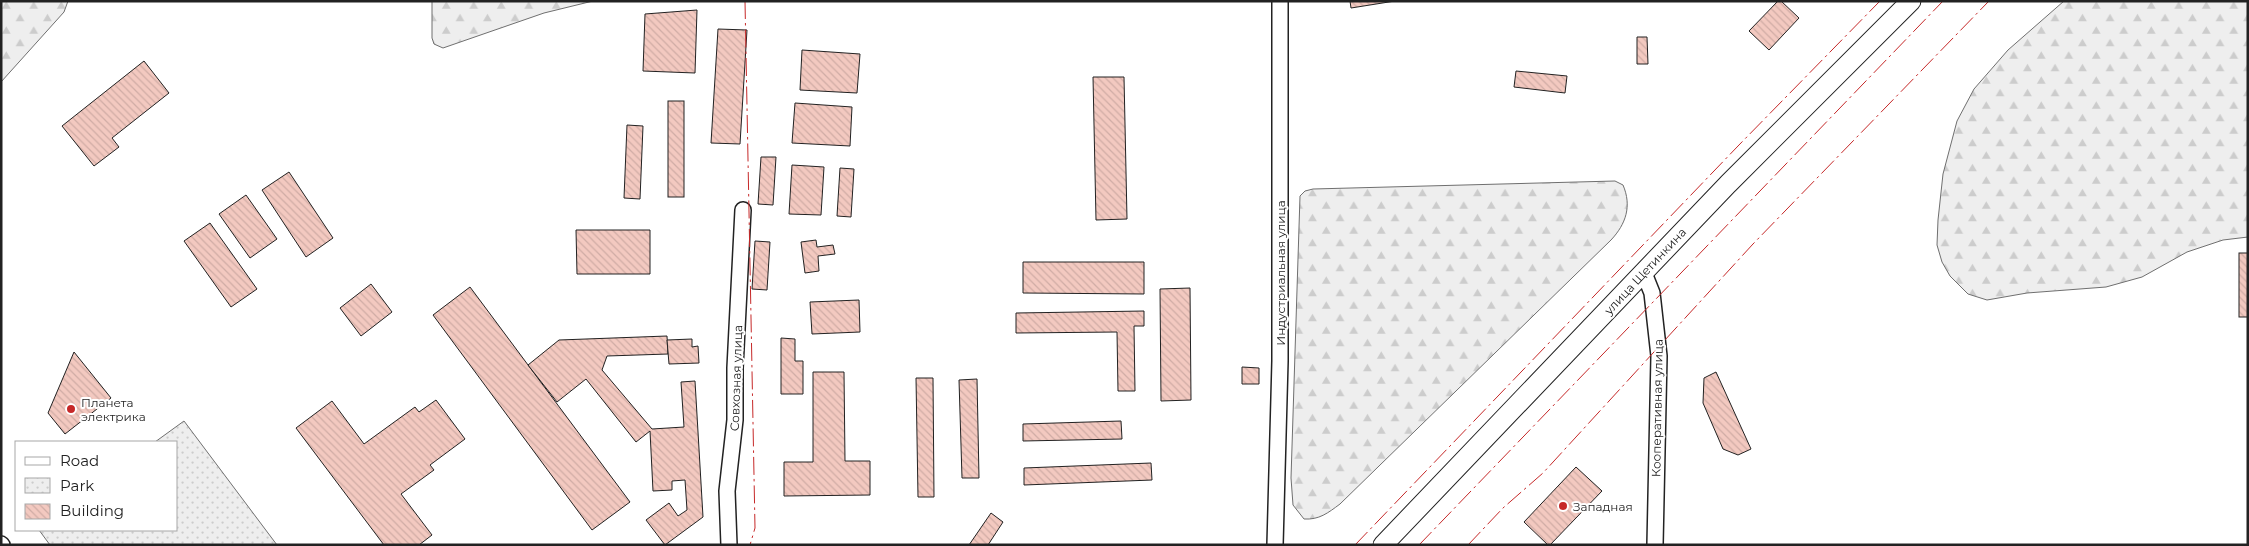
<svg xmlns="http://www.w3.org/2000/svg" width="2249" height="546" viewBox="0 0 2249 546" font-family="Montserrat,sans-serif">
  <defs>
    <pattern id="forest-firs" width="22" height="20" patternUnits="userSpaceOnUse" patternTransform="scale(1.25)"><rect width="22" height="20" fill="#eee"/><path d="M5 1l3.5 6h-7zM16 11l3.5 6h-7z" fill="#ccc"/></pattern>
    <pattern id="park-dots" width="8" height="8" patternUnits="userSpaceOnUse" patternTransform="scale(1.25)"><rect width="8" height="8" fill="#eee"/><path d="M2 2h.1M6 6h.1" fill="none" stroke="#ccc" stroke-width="1.8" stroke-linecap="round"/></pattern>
    <pattern id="building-back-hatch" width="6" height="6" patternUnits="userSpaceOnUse" patternTransform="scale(1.25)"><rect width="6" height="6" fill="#f3c9c0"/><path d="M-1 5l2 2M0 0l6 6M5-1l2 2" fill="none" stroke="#d0aca5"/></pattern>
  </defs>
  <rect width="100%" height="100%" fill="#fff"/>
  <g fill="url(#forest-firs)" stroke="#6f6f6f">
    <polygon points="1,1 68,1 64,12 1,82"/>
    <polygon points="432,1 593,1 544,13 443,48 434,44 432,38"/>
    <polygon points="2064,1 2248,1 2248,237 2223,240 2187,252 2142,277 2106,287 2027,293 1987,300 1968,294 1950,276 1942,262 1937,245 1938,220 1943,174 1957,121 1974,89 2008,50"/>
    <path d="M1615,181l8,4c9,21 3,39 -12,55l-271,264c-12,9 -21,16 -36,15l-11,-14 -2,-27 9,-282 5,-5 8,-2z"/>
  </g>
  <polygon fill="url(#park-dots)" stroke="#6f6f6f" points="184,421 277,545 50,545 39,530 176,530 176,442 155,442"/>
  <g fill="url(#building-back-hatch)" stroke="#222">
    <polygon points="1350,1 1395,1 1351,8"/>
    <polygon points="1778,1 1781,1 1799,18 1769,50 1749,31"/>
    <polygon points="697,10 695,73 643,71 645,14"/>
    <polygon points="718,29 747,30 740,144 711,143"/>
    <polygon points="1637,37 1647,37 1648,64 1637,64"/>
    <polygon points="802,50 860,54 857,93 800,90"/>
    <polygon points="144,61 169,93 112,138 119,147 94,166 62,126"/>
    <polygon points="1516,71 1567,76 1565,93 1514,87"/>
    <polygon points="1093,77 1124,77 1127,219 1096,220"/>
    <rect x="668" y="101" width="16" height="96"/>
    <polygon points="795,103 852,107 850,146 792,143"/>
    <polygon points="627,125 643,126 640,199 624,198"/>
    <polygon points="761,157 776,157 773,205 758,204"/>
    <polygon points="792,165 824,167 821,215 789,214"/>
    <polygon points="840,168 854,169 851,217 837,216"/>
    <polygon points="289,172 333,238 306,257 262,190"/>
    <polygon points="246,195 277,239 250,258 219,214"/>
    <polygon points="210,223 257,289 231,307 184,241"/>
    <polygon points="576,230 650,230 650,274 577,274"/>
    <polygon points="816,240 817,247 833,245 835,254 818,256 819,271 805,273 801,242"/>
    <polygon points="755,241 770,242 767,290 752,289"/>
    <rect x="2239" y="253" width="9" height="64"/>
    <polygon points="1023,262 1144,262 1144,294 1023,293"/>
    <polygon points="371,284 392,312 361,336 340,308"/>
    <polygon points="470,287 630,502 592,530 433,315"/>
    <polygon points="1190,288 1191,400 1161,401 1160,289"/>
    <polygon points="859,300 860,332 812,334 810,302"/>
    <polygon points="1144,311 1144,326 1134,326 1135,391 1118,391 1117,332 1016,333 1016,313"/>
    <polygon points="667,336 668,354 607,356 602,370 652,429 684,427 681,382 695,381 703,517 665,545 646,520 669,503 678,516 687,510 685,480 672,481 672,490 653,491 650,431 636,442 586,379 557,402 528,365 559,340"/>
    <polygon points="781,338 795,339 795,361 803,361 803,394 781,394"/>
    <polygon points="692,339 692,347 698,346 699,363 669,364 667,340"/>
    <polygon points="74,352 111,398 65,434 48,413"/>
    <polygon points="1242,367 1259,368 1259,384 1242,384"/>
    <polygon points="813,372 844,372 845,461 870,461 870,495 784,496 784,462 813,462"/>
    <polygon points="1716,372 1751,449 1738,455 1723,449 1703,403 1704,378"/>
    <polygon points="916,378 933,378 934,497 918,497"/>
    <polygon points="977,379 979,478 962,478 959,380"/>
    <polygon points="436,400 465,439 430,465 434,470 401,494 432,535 419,545 384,545 296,428 332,401 364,444 415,407 419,412"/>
    <polygon points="1121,421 1122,439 1023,441 1023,424"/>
    <polygon points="1151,463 1152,480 1024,485 1024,468"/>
    <polygon points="1576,467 1602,491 1550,545 1548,545 1524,522"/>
    <polygon points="991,513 1003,522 988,545 969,545"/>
  </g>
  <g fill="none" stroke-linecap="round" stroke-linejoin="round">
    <defs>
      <g id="minor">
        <polyline points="1644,273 1652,293 1659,356 1655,545"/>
        <polyline points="1,544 2,545"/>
        <polyline points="729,545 727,491 735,420 735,368 743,210"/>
        <polyline points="1275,545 1280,361 1280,1"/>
      </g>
      <polyline id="tertiary" points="1383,545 1728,184 1911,1"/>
    </defs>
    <use href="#minor" stroke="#222" stroke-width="18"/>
    <use href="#tertiary" stroke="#222" stroke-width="21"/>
    <use href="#minor" stroke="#fff" stroke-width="15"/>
    <use href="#tertiary" stroke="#fff" stroke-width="19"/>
    <g stroke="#c62828" stroke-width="1" stroke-dasharray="18 4 2.5 4" stroke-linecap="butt">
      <polyline points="745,1 755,528 750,545"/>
      <polyline points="1355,545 1738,146 1880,1"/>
      <polyline points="1419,545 1943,1"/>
      <polyline points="1468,545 1503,508 1543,473 1753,244 1989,1"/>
    </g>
  </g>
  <g fill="#c62828" stroke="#fff" stroke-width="2">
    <circle cx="71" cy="409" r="5"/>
    <circle cx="1563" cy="506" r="5"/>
  </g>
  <g text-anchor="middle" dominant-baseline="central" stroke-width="4" stroke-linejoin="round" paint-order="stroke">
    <g font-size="12" fill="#222" stroke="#fff">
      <text transform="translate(1645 271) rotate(-47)">улица Щетинкина</text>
      <text transform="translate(1280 273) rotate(-90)">Индустриальная улица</text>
      <text transform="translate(736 378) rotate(-88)">Совхозная улица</text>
      <text transform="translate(1657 408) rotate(-89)">Кооперативная улица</text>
    </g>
    <g font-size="12" fill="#222" stroke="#fff" text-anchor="start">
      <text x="81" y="402">Планета<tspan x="81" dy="14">электрика</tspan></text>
      <text x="1573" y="506">Западная</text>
    </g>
  </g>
  <rect width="2249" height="546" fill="none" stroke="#222222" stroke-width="5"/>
  <rect x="15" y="441" width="162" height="90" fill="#ffffff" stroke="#a7a7a7"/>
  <rect x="25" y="457" width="25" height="8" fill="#ffffff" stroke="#a7a7a7"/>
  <text x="60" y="466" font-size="15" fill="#222222">Road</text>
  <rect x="25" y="478" width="25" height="15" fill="url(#park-dots)" stroke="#a7a7a7"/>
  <text x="60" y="491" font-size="15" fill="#222222">Park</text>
  <rect x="25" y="504" width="25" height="15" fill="url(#building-back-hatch)" stroke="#a7a7a7"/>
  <text x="60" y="516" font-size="15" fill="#222222">Building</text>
</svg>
